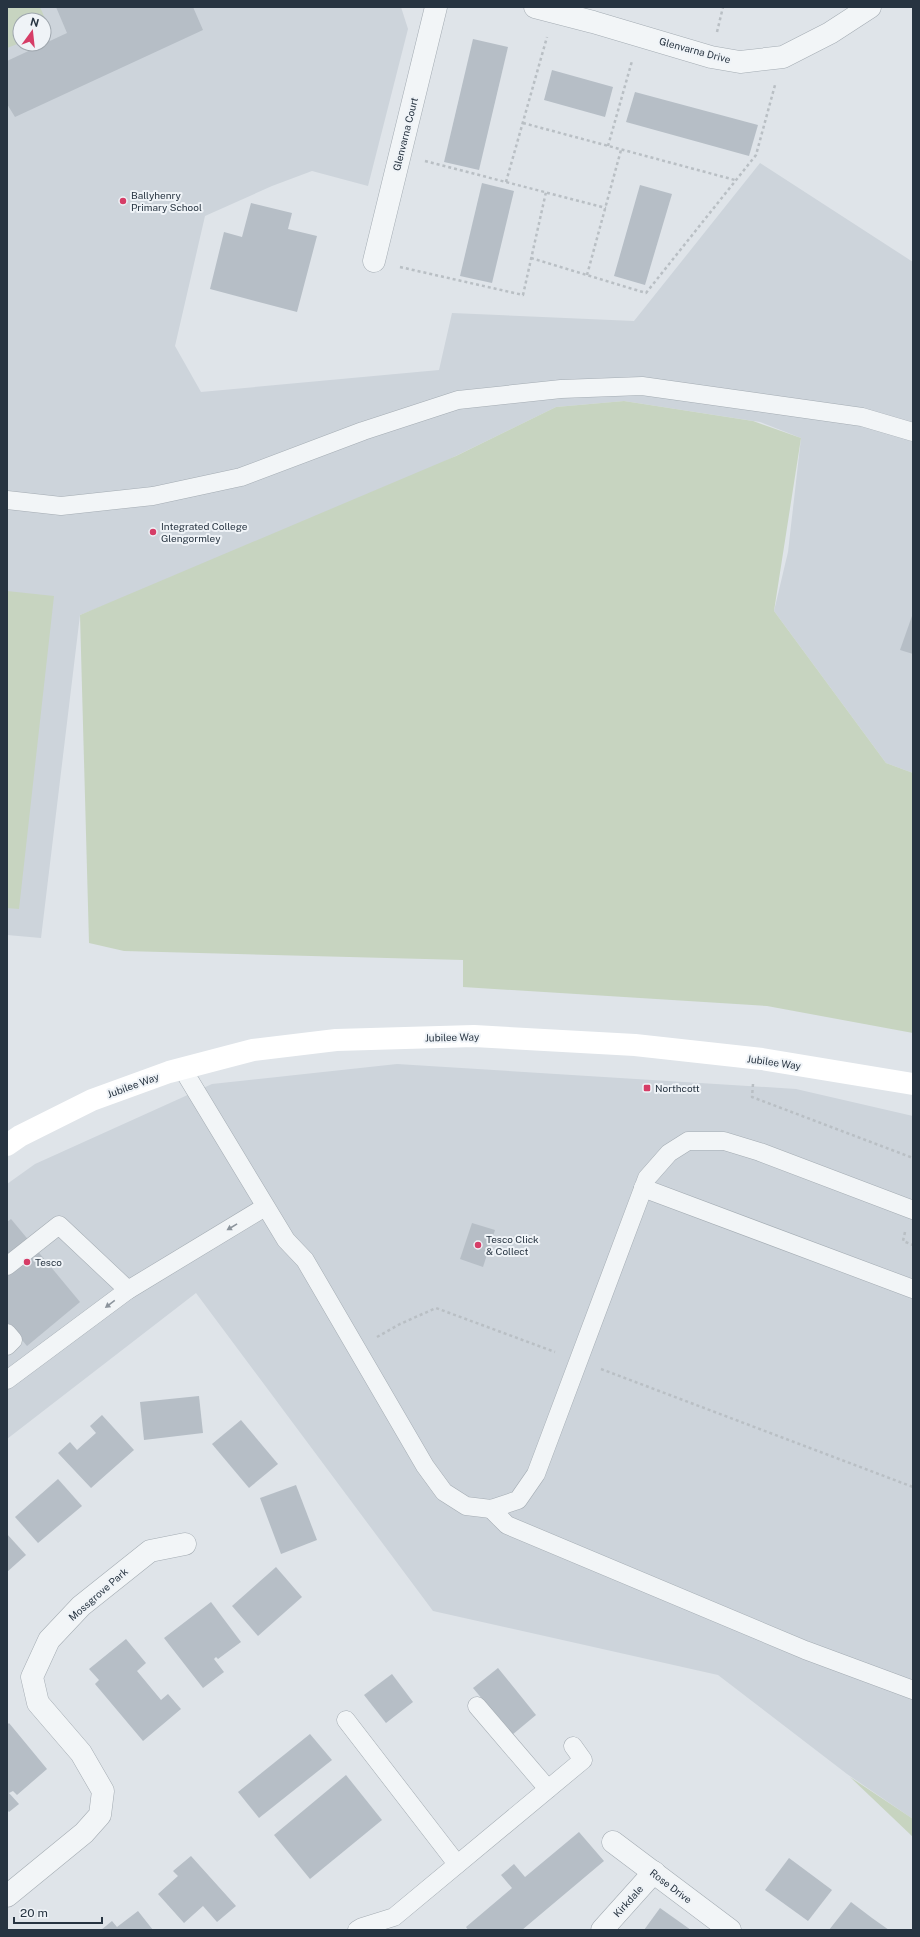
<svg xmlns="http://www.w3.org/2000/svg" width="920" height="1937" viewBox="0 0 920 1937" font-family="'Public Sans',sans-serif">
  <rect width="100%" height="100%" fill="#dfe4e9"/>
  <g fill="#cdd4db" fill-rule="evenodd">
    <path d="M7,7h394l7,22 -40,157 -56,-15 -40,15 -67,30 -30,130 26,46 238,-22 13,-57 182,8 126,-158 153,99v511l-27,-10 -112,-152 14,-59 13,-114 -41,-16 -136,-21 -68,6 -215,105 -261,103 -39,323 -34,-3zM20,20h24v24h-24z"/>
    <polygon points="397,1064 796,1089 913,1116 913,1819 847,1774 718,1675 433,1611 196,1293 7,1439 7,1184 35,1164 212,1084"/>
  </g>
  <g fill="#c7d4c0">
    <polygon points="7,7 40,7 50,30 44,33 44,20 20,20 20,43 7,48"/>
    <polygon points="624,401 753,421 801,438 774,611 886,763 913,773 913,1033 767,1006 463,987 463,960 124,951 89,943 80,615 456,456 556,407"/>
    <polygon points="7,591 54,596 19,909 7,908"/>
    <polygon points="850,1777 913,1819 913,1837"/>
  </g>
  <g fill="#b6bec6">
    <polygon points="56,7 193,7 203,30 15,117 7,104 7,61 67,33"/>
    <polygon points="473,39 508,47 479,170 444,162"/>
    <polygon points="552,70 613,87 605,117 544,100"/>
    <polygon points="635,92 758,125 749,156 626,122"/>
    <polygon points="482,183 514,191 492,283 460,276"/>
    <polygon points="640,185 672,194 645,285 614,276"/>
    <polygon points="251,203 292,213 288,229 317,236 297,312 210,289 224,232 242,237"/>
    <polygon points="912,616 913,616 913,654 900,650"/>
    <polygon points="11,1219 80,1302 27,1346 7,1322 7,1222"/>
    <polygon points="472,1223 495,1230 483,1267 460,1259"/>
    <polygon points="199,1396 203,1433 144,1440 140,1402"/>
    <polygon points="102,1415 134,1450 91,1488 58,1453 70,1442 77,1450 96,1433 90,1426"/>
    <polygon points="241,1420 278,1464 249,1488 212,1444"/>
    <polygon points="58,1479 82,1506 38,1543 15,1517"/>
    <polygon points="296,1485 317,1540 281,1554 260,1498"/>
    <polygon points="7,1534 26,1555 7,1572"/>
    <polygon points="276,1567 302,1597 258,1636 232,1606"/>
    <polygon points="211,1602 241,1642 218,1659 216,1657 214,1659 224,1672 203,1688 164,1638"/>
    <polygon points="126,1639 146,1663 137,1671 161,1700 168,1694 181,1709 143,1741 95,1684 99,1680 89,1669"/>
    <polygon points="498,1668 536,1715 512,1735 473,1688"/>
    <polygon points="392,1674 413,1702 386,1723 364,1695"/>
    <polygon points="9,1723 47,1769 17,1795 13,1791 9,1793 19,1804 9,1812 7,1810 7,1725"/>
    <polygon points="310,1734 332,1760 259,1818 238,1792"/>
    <polygon points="346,1775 382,1820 310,1879 274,1835"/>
    <polygon points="579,1832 604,1861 522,1930 468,1930 466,1927 512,1888 501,1875 514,1864 525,1877"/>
    <polygon points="191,1856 236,1906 217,1922 203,1906 184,1923 158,1894 178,1876 173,1871"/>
    <polygon points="789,1858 832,1890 808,1921 765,1890"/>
    <polygon points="851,1902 872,1918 889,1930 829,1930"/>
    <polygon points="660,1908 691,1930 644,1930"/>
    <polygon points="138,1911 153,1930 101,1930 112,1921 117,1927"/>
  </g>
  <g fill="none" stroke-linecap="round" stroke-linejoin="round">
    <defs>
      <g id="lane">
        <polyline points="7,500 61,506 153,496 241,477 363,431 458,400 561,389 642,386 862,417 913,432"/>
        <polyline points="182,1068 286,1240 305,1260 425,1466 444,1492 466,1506 491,1509 518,1500 536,1474 647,1178 669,1153 688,1141 724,1141 760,1152 913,1210"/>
        <polyline points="643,1188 913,1289"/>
        <polyline points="7,1266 59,1225 128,1290"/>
        <polyline points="7,1333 13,1340 7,1346"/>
        <polyline points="7,1380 128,1290 265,1207"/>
        <polyline points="491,1509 507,1525 805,1650 913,1690"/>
        <polyline points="477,1706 548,1789"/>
        <polyline points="346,1720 457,1864"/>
        <polyline points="357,1930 362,1927 394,1917 583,1760 573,1746"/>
      </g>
      <g id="street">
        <polyline points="535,7 593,22 711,57 740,62 783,57 830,33 870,7"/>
        <polyline points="374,261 436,7"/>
        <polyline points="613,1842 730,1930"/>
        <polyline points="7,1896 84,1833 100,1815 103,1791 81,1753 38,1703 32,1677 49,1640 81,1606 150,1551 185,1544"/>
        <polyline points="602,1930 654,1872"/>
      </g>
    </defs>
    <use href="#lane" stroke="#a4acb3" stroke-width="19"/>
    <use href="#street" stroke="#a4acb3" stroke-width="23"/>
    <g stroke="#b9bfc4" stroke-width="2.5" stroke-dasharray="3 3" stroke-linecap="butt">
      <polyline points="717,32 723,7"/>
      <polyline points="523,123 735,180"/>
      <polyline points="608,146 632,61"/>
      <polyline points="425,161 606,208"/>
      <polyline points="506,182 547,37"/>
      <polyline points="531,258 646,293 756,155 775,85"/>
      <polyline points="400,267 523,295 546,192"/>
      <polyline points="587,275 621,150"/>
      <polyline points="753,1084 752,1097 913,1158"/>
      <polyline points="905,1232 903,1241 913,1245"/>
      <polyline points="377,1337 400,1324 436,1308 555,1352"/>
      <polyline points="601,1369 913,1487"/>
    </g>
    <use href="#lane" stroke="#f2f5f7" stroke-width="18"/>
    <use href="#street" stroke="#f2f5f7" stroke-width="22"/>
    <polyline stroke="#fff" stroke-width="22" points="7,1145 20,1136 92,1100 169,1072 253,1050 336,1040 474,1036 635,1045 762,1059 913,1084"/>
  </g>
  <defs><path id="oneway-solid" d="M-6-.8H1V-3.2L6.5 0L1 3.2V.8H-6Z"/></defs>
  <g fill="#8c949c">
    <use href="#oneway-solid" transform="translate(232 1227) rotate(149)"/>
    <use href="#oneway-solid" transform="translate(110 1304) rotate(143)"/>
  </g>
  <g fill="#d63d67" stroke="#eff3f7" stroke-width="1.5">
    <circle cx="123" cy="201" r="4"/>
    <circle cx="153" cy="532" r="4"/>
    <rect x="643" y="1084" width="8" height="8" rx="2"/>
    <circle cx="478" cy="1245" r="4"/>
    <circle cx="27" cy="1262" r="4"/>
  </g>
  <g text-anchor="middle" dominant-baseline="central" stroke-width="4" stroke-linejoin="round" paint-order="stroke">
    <g font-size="10" fill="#273441" stroke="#eff3f7">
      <text transform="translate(695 50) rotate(15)">Glenvarna Drive</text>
      <text transform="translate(405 134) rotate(-76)">Glenvarna Court</text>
      <text transform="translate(452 1037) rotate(-1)">Jubilee Way</text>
      <text transform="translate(774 1062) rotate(8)">Jubilee Way</text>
      <text transform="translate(133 1085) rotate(-20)">Jubilee Way</text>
      <text transform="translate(98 1594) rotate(-41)">Mossgrove Park</text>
      <text transform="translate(671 1886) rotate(37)">Rose Drive</text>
      <text transform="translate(628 1901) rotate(-48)">Kirkdale</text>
    </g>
    <g font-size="10" fill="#273441" stroke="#eff3f7" text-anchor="start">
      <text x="131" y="195">Ballyhenry<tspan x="131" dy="12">Primary School</tspan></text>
      <text x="161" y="526">Integrated College<tspan x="161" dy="12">Glengormley</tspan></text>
      <text x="655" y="1088">Northcott</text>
      <text x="486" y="1239">Tesco Click<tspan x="486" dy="12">&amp; Collect</tspan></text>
      <text x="35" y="1262">Tesco</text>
    </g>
  </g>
  <rect width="920" height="1937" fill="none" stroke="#273441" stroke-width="16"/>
  <g transform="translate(32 32) rotate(15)"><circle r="19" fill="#eff3f7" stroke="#9fa7ae"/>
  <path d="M0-3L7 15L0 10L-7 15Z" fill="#d63d67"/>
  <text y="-6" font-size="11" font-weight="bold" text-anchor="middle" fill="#273441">N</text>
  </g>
  <path d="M14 1917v6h88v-6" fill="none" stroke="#273441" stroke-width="2"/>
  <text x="20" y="1917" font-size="12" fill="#273441" stroke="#eff3f7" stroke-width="3" paint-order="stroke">20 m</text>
</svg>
